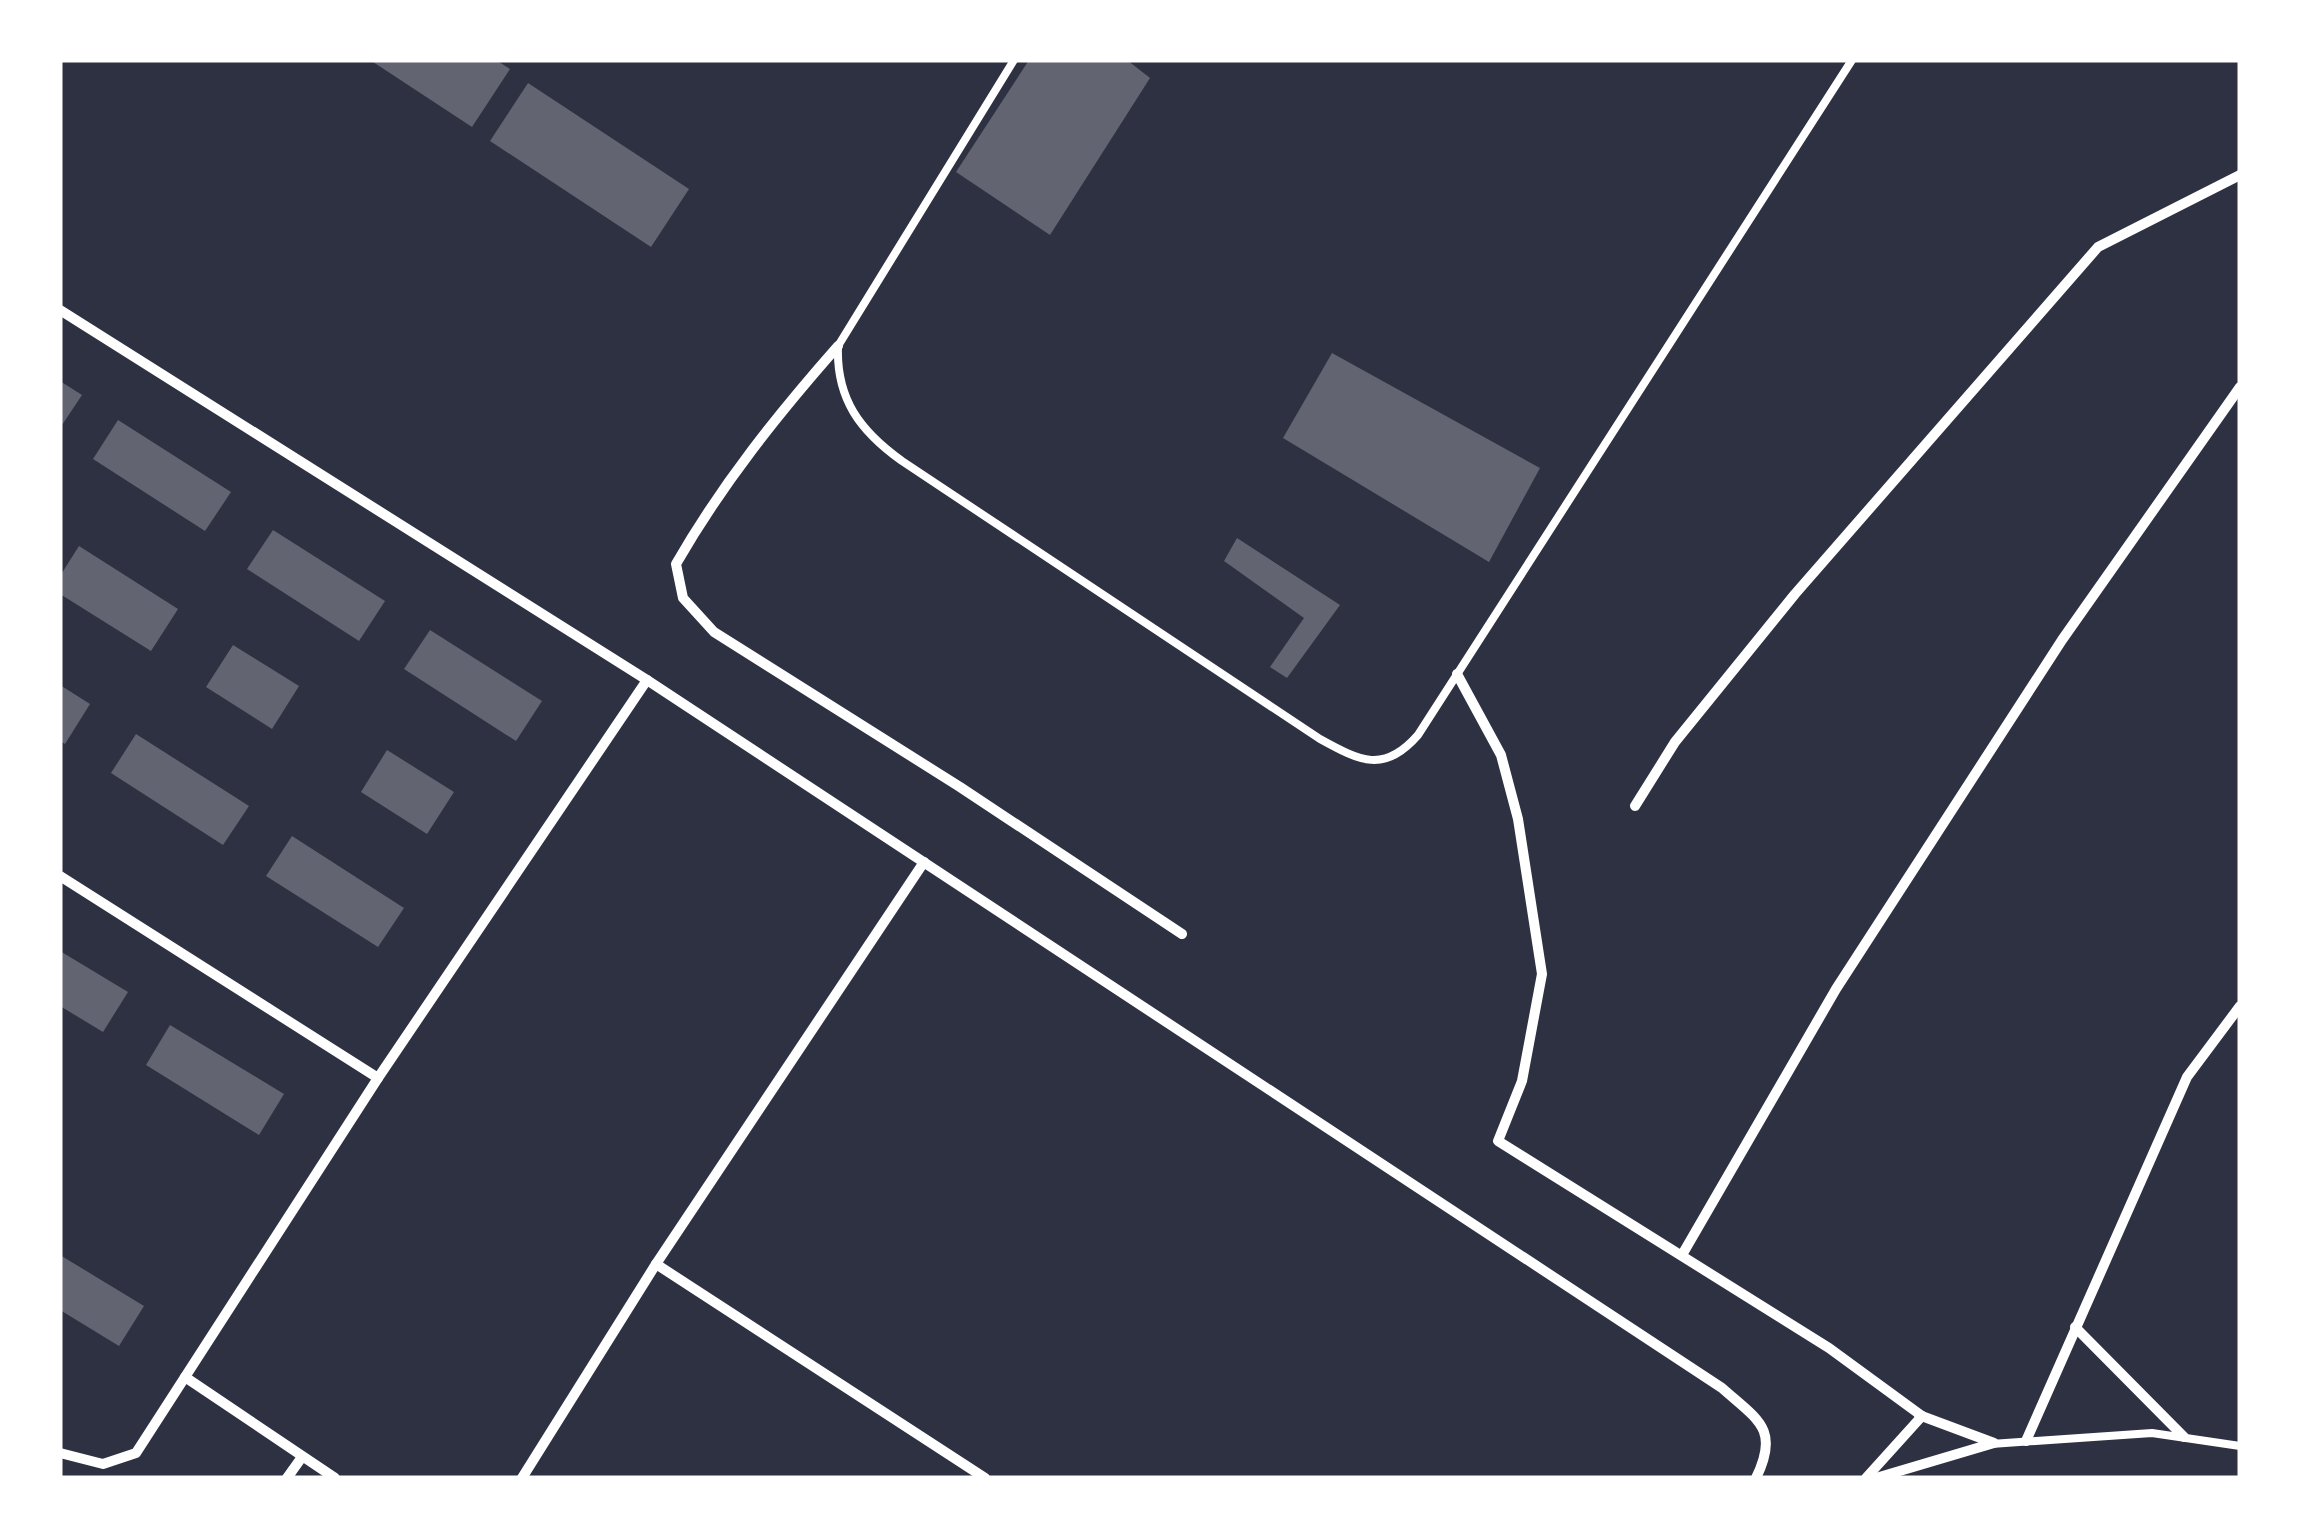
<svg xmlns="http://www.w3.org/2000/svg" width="2300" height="1538" viewBox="0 0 2300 1538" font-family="'Exo 2',sans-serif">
  <rect width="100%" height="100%" fill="#2d3142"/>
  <g fill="#626471">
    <polygon points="370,60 496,60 510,69 472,127"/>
    <polygon points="1029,60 1127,60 1150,78 1050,235 956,172"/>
    <polygon points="528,83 689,189 651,247 490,141"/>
    <polygon points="1332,353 1540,468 1489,562 1283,438"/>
    <polygon points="60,381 82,395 60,428"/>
    <polygon points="118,420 231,492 205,531 93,459"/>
    <polygon points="273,530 385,601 359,641 247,569"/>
    <polygon points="1237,538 1340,605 1287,678 1270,667 1304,618 1224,561"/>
    <polygon points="79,546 178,609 151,651 60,594 60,576"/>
    <polygon points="430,630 542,701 516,741 404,669"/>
    <polygon points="233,645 299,686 272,729 206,687"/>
    <polygon points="60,685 90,704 65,744 60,741"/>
    <polygon points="136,734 249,806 223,845 111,773"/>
    <polygon points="387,750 454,792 427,834 361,792"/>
    <polygon points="292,836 404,908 378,947 266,876"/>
    <polygon points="60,951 128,992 103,1032 60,1006"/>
    <polygon points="170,1025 284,1094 259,1135 146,1065"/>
    <polygon points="60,1255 144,1306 119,1346 60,1310"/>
  </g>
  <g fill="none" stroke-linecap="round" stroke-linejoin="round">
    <g stroke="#fff" stroke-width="8">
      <path d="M1014,60l-176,286c-2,53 22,85 64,115l418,278c40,22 64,35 98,-4l434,-675"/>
      <polyline points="1991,1444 2152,1433 2240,1446"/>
    </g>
    <g stroke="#fff" stroke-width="10">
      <path d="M60,310l587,370 1075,708c36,32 58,41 34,90"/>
      <path d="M838,346c-60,68 -116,138 -162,218l7,34 31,34 246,155 222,147"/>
      <polyline points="1457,674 1501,755 1518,819 1542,974 1522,1081 1498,1141 1829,1348 1922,1416"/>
      <polyline points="1635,806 1675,742 1795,594 2098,247 2240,175"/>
      <polyline points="60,876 378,1078"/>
      <polyline points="1682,1255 1836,989 2062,640 2240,387"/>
      <polyline points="656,1264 985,1478"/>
      <polyline points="2075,1327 2184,1437"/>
      <polyline points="185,1377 335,1478"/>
      <polyline points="2026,1441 2187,1077 2240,1006"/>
      <polyline points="60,1453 103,1464 136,1453 378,1078 647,680"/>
      <polyline points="287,1478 302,1457"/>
      <polyline points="522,1478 656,1264 924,862"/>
      <polyline points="1866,1478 1922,1416"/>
      <polyline points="1876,1478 1994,1443 1919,1415"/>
    </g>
  </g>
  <rect width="2300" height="1538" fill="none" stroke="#ffffff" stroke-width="125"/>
</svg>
